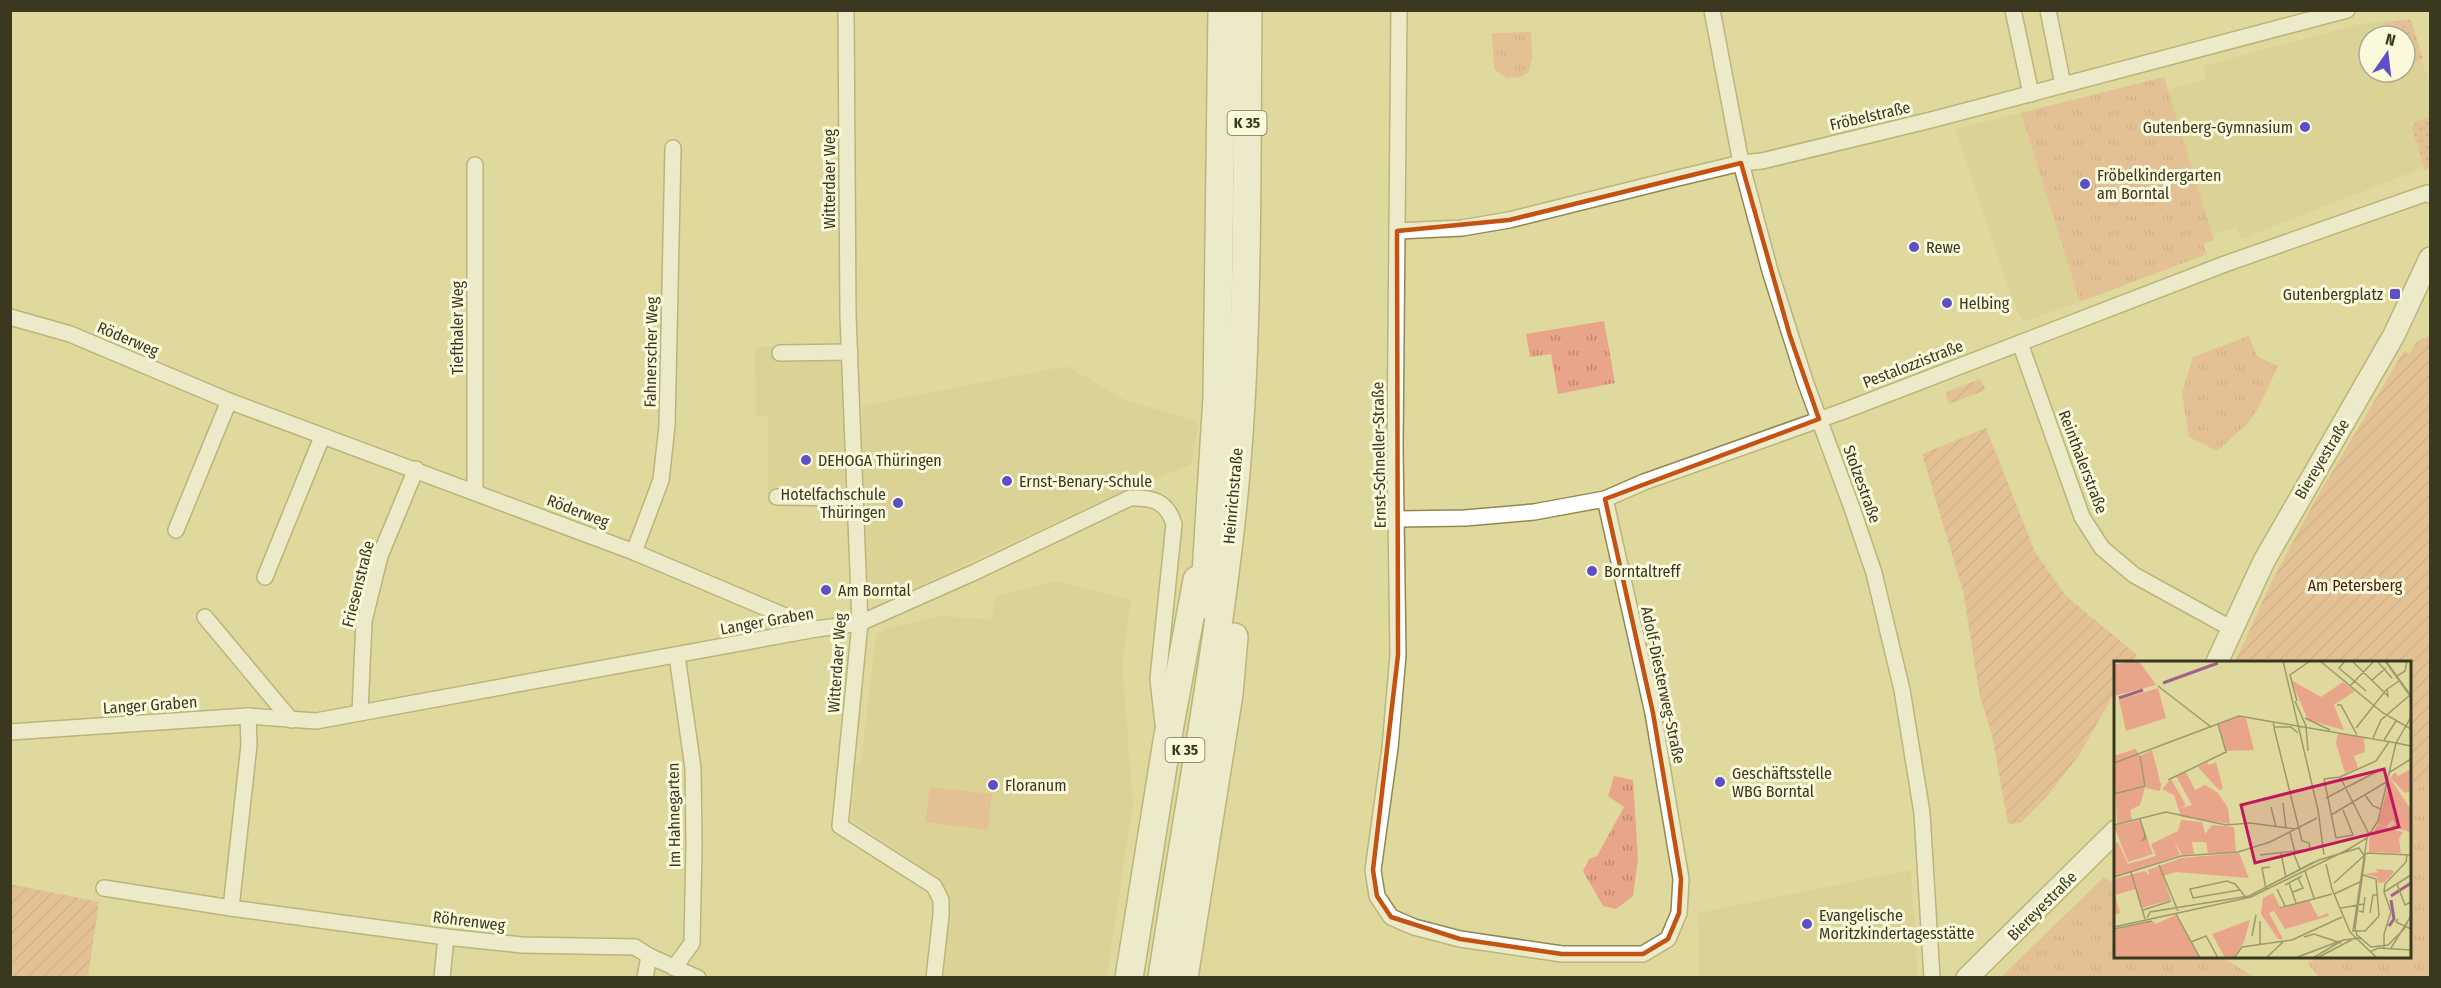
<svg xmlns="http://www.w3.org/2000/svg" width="2441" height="988" viewBox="0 0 2441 988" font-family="'Fira Sans Condensed',sans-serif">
  <defs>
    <pattern id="grass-dots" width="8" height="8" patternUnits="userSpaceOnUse" patternTransform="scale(1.5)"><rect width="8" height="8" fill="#e9a58a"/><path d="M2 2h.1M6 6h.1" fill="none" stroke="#be8770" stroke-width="1.8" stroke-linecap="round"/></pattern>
    <pattern id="park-tufts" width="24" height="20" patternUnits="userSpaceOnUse" patternTransform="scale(1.5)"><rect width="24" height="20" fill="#e9a58a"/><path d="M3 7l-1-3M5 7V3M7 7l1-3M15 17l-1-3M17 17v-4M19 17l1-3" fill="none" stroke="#be8770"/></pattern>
    <pattern id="garden-furrows" width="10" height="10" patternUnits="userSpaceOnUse" patternTransform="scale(1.5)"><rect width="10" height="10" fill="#e9a58a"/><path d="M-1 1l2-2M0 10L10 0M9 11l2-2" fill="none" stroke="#be8770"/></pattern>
  </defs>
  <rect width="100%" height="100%" fill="#dfd99e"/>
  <g fill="#d5cd8a" fill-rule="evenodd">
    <path d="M2409,19l21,68v78l-189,74 -5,-12 -23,8 1,5 -11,5 4,9 -184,68 -12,-25 -56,-168 209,-52 4,13 38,-11 -3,-13 156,-42zM2369,36h36v36h-36z"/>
    <polygon points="755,347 841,347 845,503 768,504 768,417 756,416"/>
    <polygon points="1067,366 1123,399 1198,422 1192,464 1108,498 897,596 885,599 869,593 864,581 862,406"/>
    <polygon points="1055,581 1131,600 1122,664 1133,803 1107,977 943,977 950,907 948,894 941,880 852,820 855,767 861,762 876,634 888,628 941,616 992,620 995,597"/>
    <polygon points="1911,870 1918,977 1699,977 1698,913"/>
  </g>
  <g fill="url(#grass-dots)">
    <polygon points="2411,20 2423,59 2405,64 2405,36 2388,36 2384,22"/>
    <polygon points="2430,117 2430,167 2425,170 2412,129 2415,122"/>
  </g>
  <g fill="url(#park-tufts)">
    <polygon points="1531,32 1532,57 1529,72 1521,77 1507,78 1494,69 1492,33"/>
    <polygon points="2164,77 2214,240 2203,244 2207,254 2080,302 2021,113"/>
    <polygon points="1604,321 1615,383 1558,394 1551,354 1530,357 1526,334"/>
    <polygon points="2249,336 2257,356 2278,366 2260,405 2248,423 2217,451 2189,437 2182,393 2193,357"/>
    <polygon points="1614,776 1633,780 1638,859 1633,896 1616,909 1603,906 1583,871 1589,859 1597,856 1624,807 1608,796"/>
    <polygon points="2430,781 2430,977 2319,977 2307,963 2320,957 2410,956 2410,791"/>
    <polygon points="2104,877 2115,884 2116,956 2222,957 2254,977 2001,977"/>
  </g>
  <g fill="url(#garden-furrows)">
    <polygon points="2430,335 2430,781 2410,791 2410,662 2235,662 2272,581 2313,504 2404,351 2409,354 2417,342"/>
    <polygon points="1980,379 1986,390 1949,404 1946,395 1947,392"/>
    <polygon points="1986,428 2035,552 2066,596 2137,655 2132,662 2116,662 2115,692 2079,755 2045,799 2021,823 2008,824 1992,735 1980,697 1963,591 1922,454"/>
    <polygon points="10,884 99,902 88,977 11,977"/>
  </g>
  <polygon fill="#e9a58a" points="930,787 992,794 988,830 925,822"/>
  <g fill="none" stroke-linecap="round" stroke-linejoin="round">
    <defs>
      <g id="street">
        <polyline points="846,10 848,316 860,623 840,826 934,886 941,900 941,915 934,978"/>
        <polyline points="1399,10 1395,447 1398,655 1390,748 1373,870 1377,896 1391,917 1414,927 1460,939 1562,954 1643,954 1668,939 1679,913 1681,879 1653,713 1605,499"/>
        <polyline points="1712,10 1741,163 1770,271 1805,381 1852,508 1874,573 1902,690 1922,813 1932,978"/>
        <polyline points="2013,10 2031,94"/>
        <polyline points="2048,10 2063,85"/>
        <polyline points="475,165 475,491"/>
        <polyline points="1397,231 1462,228 1509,220 1678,178 1741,163 1762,161 1931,120 2347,10"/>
        <polyline points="10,317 70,334 229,401 634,552 816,629"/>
        <polyline points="2020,343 2082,517 2102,548 2134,575 2232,629"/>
        <polyline points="780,353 850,352"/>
        <polyline points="777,497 855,498"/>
        <polyline points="1398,519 1465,518 1534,512 1605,499 1644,482 1841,412 2225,264 2427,193 2430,195"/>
        <polyline points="176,530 229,401"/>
        <polyline points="634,552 661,480 667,426 673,148"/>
        <polyline points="265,577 322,437"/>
        <polyline points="205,617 291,720"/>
        <polyline points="360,712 364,621 380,556 416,469"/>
        <path d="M10,732l238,-16 68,5 500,-92 44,-6 115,-51 155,-74c22,-1 37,3 44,26l-16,155 5,45"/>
        <polyline points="104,888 231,908 446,937 522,945 635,947 649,956 698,978"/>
        <polyline points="231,908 249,745 248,716"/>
        <polyline points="674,968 692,943 694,846 693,768 677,656"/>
        <polyline points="442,978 446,937"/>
        <polyline points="645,978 649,956"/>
      </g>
      <g id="secondary">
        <polyline points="2217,662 2264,561 2394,335 2430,258"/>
        <polyline points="1967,978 2116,831"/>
      </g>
      <g id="highway">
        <polyline points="1204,605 1217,397 1222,10"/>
        <polyline points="1129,978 1167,741 1197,580"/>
        <path d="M1162,978c23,-152 52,-302 69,-455 19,-169 15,-342 17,-513"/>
        <polyline points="1184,978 1229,694 1234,637"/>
      </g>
    </defs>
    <use href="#street" stroke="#8f8951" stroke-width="18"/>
    <use href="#secondary" stroke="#8f8951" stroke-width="24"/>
    <use href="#highway" stroke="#8f8951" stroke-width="30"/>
    <use href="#street" stroke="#fff" stroke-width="15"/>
    <use href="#secondary" stroke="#fff" stroke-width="21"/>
    <use href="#highway" stroke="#fff" stroke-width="27"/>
  </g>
  <path d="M0 0H2441V988H0ZM1741,163l49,173 29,83 -214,80 48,214 28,166 -2,34 -11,26 -25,15h-81l-102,-15 -69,-22 -14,-21 -4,-26 25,-215 -1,-424 112,-11z" fill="#dfd99e" fill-opacity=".55" fill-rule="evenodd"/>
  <path fill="none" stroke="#c55210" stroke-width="4.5" stroke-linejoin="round" d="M1741,163l49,173 29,83 -214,80 48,214 28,166 -2,34 -11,26 -25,15h-81l-102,-15 -69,-22 -14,-21 -4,-26 25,-215 -1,-424 112,-11z"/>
  <g fill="#5c4fc8" stroke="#fbf9db" stroke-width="2">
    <circle cx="2305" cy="127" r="6"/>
    <circle cx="2085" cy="184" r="6"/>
    <circle cx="1914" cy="247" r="6"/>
    <rect x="2389" y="288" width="12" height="12" rx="3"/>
    <circle cx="1947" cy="303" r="6"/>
    <circle cx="806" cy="460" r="6"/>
    <circle cx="1007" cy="481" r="6"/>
    <circle cx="898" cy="503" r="6"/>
    <circle cx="1592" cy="571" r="6"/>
    <circle cx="826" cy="590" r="6"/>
    <circle cx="1720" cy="782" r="6"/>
    <circle cx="993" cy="785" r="6"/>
    <circle cx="1807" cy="924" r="6"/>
  </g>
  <g text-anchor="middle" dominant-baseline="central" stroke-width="6" stroke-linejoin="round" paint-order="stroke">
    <g fill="#fbf9db" stroke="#757258" stroke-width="1.5">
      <rect x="1227.5" y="111" width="39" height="24" rx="4.5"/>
      <rect x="1165.5" y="738" width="39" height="24" rx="4.5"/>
    </g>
    <g font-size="15" font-weight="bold" fill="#3b3820">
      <text x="1247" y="123">K 35</text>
      <text x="1185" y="750">K 35</text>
    </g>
    <g font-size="16" fill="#3b3820" stroke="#fbf9db">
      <text transform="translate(1870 116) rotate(-13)">Fröbelstraße</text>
      <text transform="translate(829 179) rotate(-90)">Witterdaer Weg</text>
      <text transform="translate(457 328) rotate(-90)">Tiefthaler Weg</text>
      <text transform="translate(128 339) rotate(23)">Röderweg</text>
      <text transform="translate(651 352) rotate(-89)">Fahnerscher Weg</text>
      <text transform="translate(1913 364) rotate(-21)">Pestalozzistraße</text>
      <text transform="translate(1379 455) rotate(-91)">Ernst-Schneller-Straße</text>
      <text transform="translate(2322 459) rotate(-59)">Biereyestraße</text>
      <text transform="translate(2083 462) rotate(69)">Reinthalerstraße</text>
      <text transform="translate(1862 484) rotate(70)">Stolzestraße</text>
      <text transform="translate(1233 496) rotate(-85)">Heinrichstraße</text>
      <text transform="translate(578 511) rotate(21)">Röderweg</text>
      <text transform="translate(358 584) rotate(-76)">Friesenstraße</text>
      <text transform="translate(767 621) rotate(-10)">Langer Graben</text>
      <text transform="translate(837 663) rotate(-86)">Witterdaer Weg</text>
      <text transform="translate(1663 685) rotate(78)">Adolf-Diesterweg-Straße</text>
      <text transform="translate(150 705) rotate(-4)">Langer Graben</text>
      <text transform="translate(674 815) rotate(-91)">Im Hahnegarten</text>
      <text transform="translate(2042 906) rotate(-45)">Biereyestraße</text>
      <text transform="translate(469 921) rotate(7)">Röhrenweg</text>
    </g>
    <g font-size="16" fill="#3b3820" stroke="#fbf9db" text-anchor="start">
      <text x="2293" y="127" text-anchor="end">Gutenberg-Gymnasium</text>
      <text x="2097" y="175">Fröbelkindergarten<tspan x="2097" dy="18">am Borntal</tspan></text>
      <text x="1926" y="247">Rewe</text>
      <text x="2383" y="294" text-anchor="end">Gutenbergplatz</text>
      <text x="1959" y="303">Helbing</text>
      <text x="818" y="460">DEHOGA Thüringen</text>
      <text x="1019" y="481">Ernst-Benary-Schule</text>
      <text x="886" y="494" text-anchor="end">Hotelfachschule<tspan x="886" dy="18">Thüringen</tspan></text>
      <text x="1604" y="571">Borntaltreff</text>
      <text x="838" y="590">Am Borntal</text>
      <text x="1732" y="773">Geschäftsstelle<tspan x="1732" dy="18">WBG Borntal</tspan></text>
      <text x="1005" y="785">Floranum</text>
      <text x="1819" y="915">Evangelische<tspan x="1819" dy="18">Moritzkindertagesstätte</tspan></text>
    </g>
    <g font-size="16" fill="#491a05" stroke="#fbf9db">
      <text x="2355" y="585">Am Petersberg</text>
    </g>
  </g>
  <g transform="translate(2114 661)">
    <rect width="297" height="297" fill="#dfd99e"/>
    <path d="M26,159l13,34 -25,8 -14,-36zM261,208l17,1 2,2 -9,10 -7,1 -1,-6 -13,-3 14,-2z" fill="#e9a58a"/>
    <path d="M62,254l24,43h-86v-28l40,-9 1,3z" fill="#e9a58a"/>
    <path d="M276,117l21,32 -1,22 -19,-5 4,-3 -3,-5 8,-25 -8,-8 -4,4zM264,164l25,7 -4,7 2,14 -32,-1v-14z" fill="#e9a58a"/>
    <path d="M15,0h10l17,24 -42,11v-31zM177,19l30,17 22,-15 12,9 -21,14 10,25 -36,-10zM44,27l8,30 -40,13 -7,-31zM124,56l8,1 8,32 -28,1 -7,-27zM21,88l5,7 12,-6 9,35 -1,6 -14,-3 -4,-23 3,22 -5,18 -10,5 2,10 -15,3 -3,-67zM93,101l2,3 7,-3 7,27 -4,1 -21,-23zM297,108v22l-6,2 -15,-15 5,-6 3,4zM72,111l9,18 10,-5 13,8 10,15 2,16 -49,-7 -7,-22 -12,-6 9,-10 15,26 -6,3 12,-3 -16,-29zM278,125l8,7 -1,11 5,4 -18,19 -8,-3 9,-34zM67,159l21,2 3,12 7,-9 22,2 2,25 -28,1 -2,-11h-14l2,12 -12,1 -8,-15 6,15 -49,16 -2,-5 2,6 -17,5v-33l4,-2 10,22 28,-8 -5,-12 27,-13zM125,192l10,25 -73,-6 -13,4 8,24 -30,8 -5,-19 -21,6 5,18 -6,2v-36l31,-8 4,5 -1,-6 33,-12zM159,232l8,16 28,-9 9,17 10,-4 1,3 -44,13 -11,-18 -5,2 14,26h-5l-17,-25 2,-16zM136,259l-6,22 -11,16h-8l-13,-24z" fill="#e9a58a"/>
    <path d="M224,72l26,5 1,14 -11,4 4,12 -13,5 -9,-30z" fill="#e9a58a"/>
    <path fill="none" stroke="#a26189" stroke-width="3" d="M49,22l55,-20M5,37l24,-8M277,235l20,-13M275,265l5,-7 -3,-19"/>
    <path fill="none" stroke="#9d996c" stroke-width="1.5" d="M169,0l35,149 6,45M206,0l63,52 28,16M231,0l-6,7 27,23M238,0l36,35 -1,-7M263,0l15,17M271,0l26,36M272,0l25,35M283,15l8,-5 2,-10M258,19l14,-12M44,25l53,41M236,25l24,-25M181,40l11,25 2,25M183,40l-7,-26 20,-14M223,44h4l16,30M191,57l25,12M159,60l1,6h17l7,6M160,67l28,113 7,2 1,7M242,67l30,-38 13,-9M259,77l8,-18 29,-25M270,79l12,-19M0,102l125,-47 157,27 15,-26M276,111l21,-13M226,116l29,57M54,119l58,-28 -8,-28M0,133l31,-8 -5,-30M251,134l8,11 8,3M212,137l54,-28M169,142l3,25M157,146l5,20M229,149l10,25 -17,3 -12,-59 16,-2 36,-16 13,-19M217,154l57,-34M26,158l6,19 -3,2 2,-4M0,164l52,-13 60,13 24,-2 46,6M176,172l5,19M233,189l20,-12 11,-17 18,-78 15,3M179,191l7,17M167,192l5,25M253,192l44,2M146,194l52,-6M212,203l6,25 18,43 27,26M45,204l19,46M191,210l9,27M17,211l14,47M249,214l13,4 3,37M0,216l67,-21 57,-4 32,-10 47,-24M175,222l7,20M220,222l33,-30M283,223l8,21 6,-3M171,224l17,-9M154,225l46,-24M152,228l-4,-21 8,-1M163,228l8,17M126,229l-47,8 -3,-9 37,-8 8,3 5,6 4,5 1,3M179,231l10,-4 -5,-10M270,231l1,-8 21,-22 1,-7M270,231l27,-17M220,233l28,-13M166,247l52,-14M227,247l23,-4M29,249l28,-9M245,250l4,1 2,-15M256,252l3,-18h5M62,253l24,44M33,257l3,-6 99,-16 70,-36 40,-12 6,9 -10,71 2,7 14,12 17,-2 16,-16 7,-14M284,258l-2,3 15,7M0,266l137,-30 96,-47M0,268l38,-8M238,270h13l14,-15M239,270l14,-93M138,275l4,-21M190,276l10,-3 27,9M77,281l15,-6 12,22M146,284v-24M270,287v-14l7,-22 -7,-20M277,287l20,-32M256,291l8,-4 33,2M120,297l8,-11 50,-7 50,-23M152,297l17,-16M181,297l45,-17M199,297l30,-18 18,-2M203,297l38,-20"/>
    <path fill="#c2185b" fill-opacity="0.15" stroke="#c2185b" stroke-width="3" d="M270,108l15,58 -144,36 -14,-58z"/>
    <rect width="297" height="297" fill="none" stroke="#3b3820" stroke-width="3"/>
  </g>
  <rect width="2441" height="988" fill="none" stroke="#3b3820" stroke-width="24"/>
  <g transform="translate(2387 54) rotate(14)"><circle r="28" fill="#fbf9db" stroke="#aeac90" stroke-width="1.5"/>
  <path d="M0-4.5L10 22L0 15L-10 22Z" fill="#5c4fc8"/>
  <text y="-9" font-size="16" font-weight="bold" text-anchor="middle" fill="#3b3820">N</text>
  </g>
</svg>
